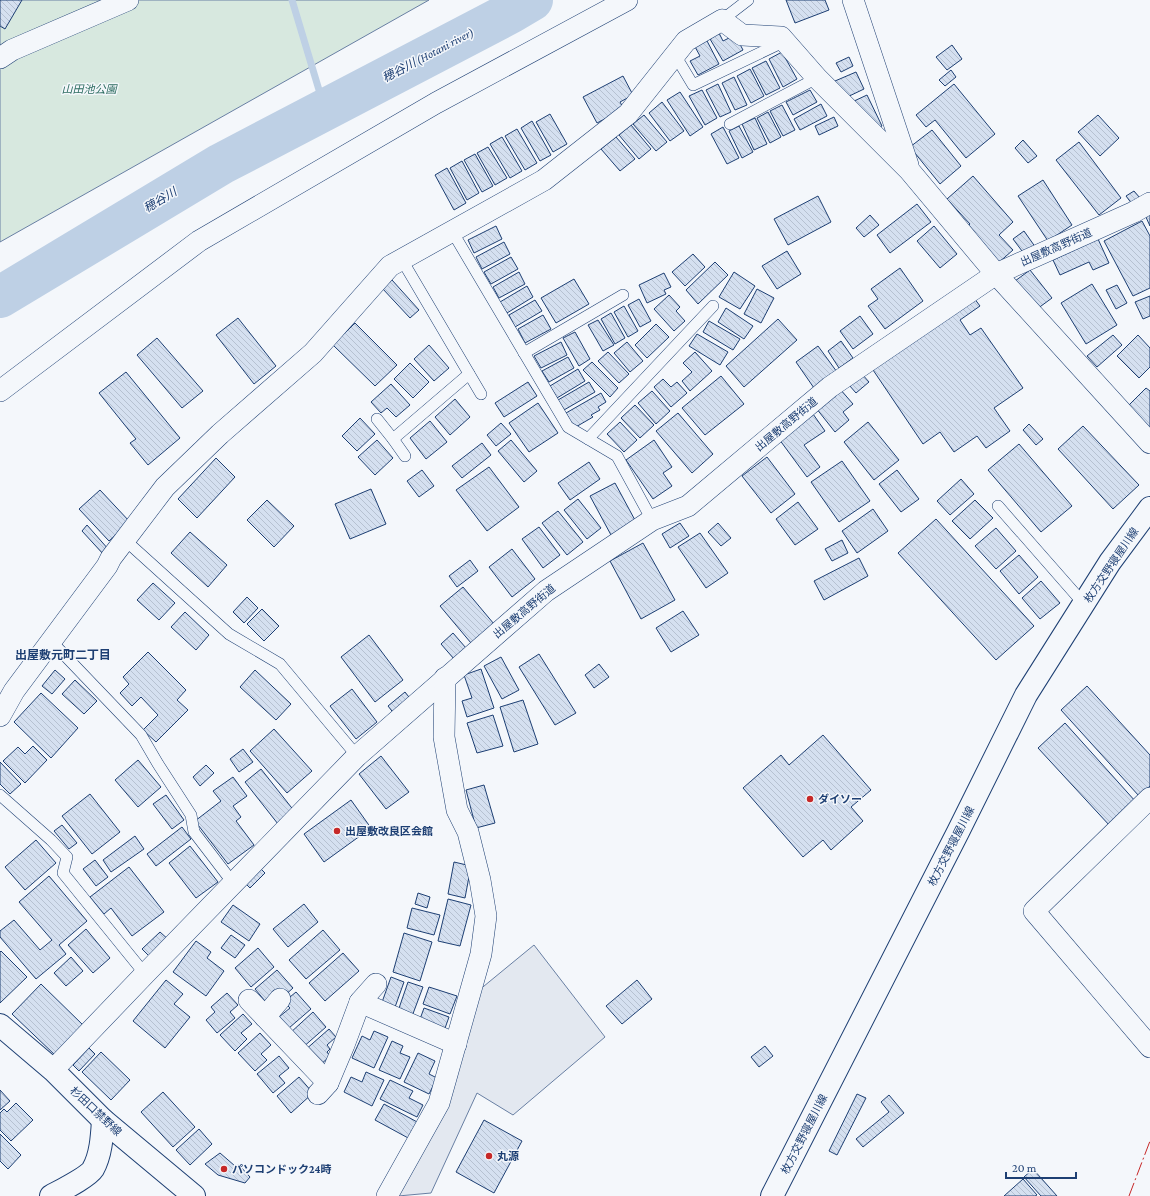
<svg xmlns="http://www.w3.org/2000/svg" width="1150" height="1196" viewBox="0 0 1150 1196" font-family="'Crimson Pro','Noto Sans JP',serif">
  <defs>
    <pattern id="building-back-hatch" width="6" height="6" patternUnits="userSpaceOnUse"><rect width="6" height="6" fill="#d5e0f0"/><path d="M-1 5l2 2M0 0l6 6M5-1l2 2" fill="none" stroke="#b6c1d1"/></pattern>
  </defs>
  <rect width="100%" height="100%" fill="#f4f7fb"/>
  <polygon fill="#d7e8df" stroke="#687fa3" points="0,0 429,0 0,242"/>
  <polygon fill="#e3e8f0" stroke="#687fa3" points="534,945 605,1037 513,1115 477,1093 431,1193 398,1196 478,991"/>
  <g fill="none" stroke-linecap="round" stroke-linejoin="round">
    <polyline stroke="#bed0e5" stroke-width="7" points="292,0 325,110"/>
    <polyline stroke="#bed0e5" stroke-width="42" points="0,297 221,164 510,13 532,0"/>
  </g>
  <g fill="url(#building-back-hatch)" stroke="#1d3f73">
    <polygon points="0,0 22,0 5,29 0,26"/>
    <polygon points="786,0 825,0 829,10 795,23"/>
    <polygon points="719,33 723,41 735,35 743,50 723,61 710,39"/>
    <polygon points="706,39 719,64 698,75 690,61 700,56 694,45"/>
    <polygon points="952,45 962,59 947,70 936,57"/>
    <polygon points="782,52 797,79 783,87 769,59"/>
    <polygon points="849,57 853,66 841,72 836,63"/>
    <polygon points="766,61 780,88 766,95 752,68"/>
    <polygon points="750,69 764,96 751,103 737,76"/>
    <polygon points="951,70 956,77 945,86 939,80"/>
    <polygon points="856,72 864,89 843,99 835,81"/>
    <polygon points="623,76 633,95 620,102 624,109 597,123 583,97"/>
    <polygon points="734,77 747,105 735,110 722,83"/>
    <polygon points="718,84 731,112 720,117 706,90"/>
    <polygon points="954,84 995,134 966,158 935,120 926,127 916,115"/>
    <polygon points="702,90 717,118 705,125 689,96"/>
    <polygon points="810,90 817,102 793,115 786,102"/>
    <polygon points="680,92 703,127 690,136 667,100"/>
    <polygon points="867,95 882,126 875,129 852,102"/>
    <polygon points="662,102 684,131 670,141 649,113"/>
    <polygon points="821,104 827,116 800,130 794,119"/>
    <polygon points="782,105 795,130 783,136 770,111"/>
    <polygon points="768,112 781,137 770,143 757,118"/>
    <polygon points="550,114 567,144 553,152 536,122"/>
    <polygon points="644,115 667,142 656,151 633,124"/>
    <polygon points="1098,115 1119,138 1100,156 1078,132"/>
    <polygon points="834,117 838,126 819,135 815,126"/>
    <polygon points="755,118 767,144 754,150 742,124"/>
    <polygon points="532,121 551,155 540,161 521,128"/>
    <polygon points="631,125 651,149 639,159 619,135"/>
    <polygon points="739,126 753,152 742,158 729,131"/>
    <polygon points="723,127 739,158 727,164 711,134"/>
    <polygon points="517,129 537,163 525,170 505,136"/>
    <polygon points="932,130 961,166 940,184 910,147"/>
    <polygon points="502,137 522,171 510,178 490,144"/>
    <polygon points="616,137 635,159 620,171 601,149"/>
    <polygon points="1023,140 1037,156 1028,163 1015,148"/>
    <polygon points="1079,142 1121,198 1099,215 1056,160"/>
    <polygon points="488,147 507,178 495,185 477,153"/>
    <polygon points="475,154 493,186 482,192 464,160"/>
    <polygon points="462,161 479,193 467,200 450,168"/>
    <polygon points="447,168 466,203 454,210 435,175"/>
    <polygon points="973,176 1013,222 999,235 1013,250 997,264 965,228 970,224 947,199"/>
    <polygon points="1043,180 1072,225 1048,241 1018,196"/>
    <polygon points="1134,191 1140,198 1132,204 1126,196"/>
    <polygon points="818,196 831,222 788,245 774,219"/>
    <polygon points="917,204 931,222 890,253 877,235"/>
    <polygon points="1150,213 1150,226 1145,215"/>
    <polygon points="870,215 879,225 864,237 856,228"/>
    <polygon points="1142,221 1150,236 1150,288 1133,296 1104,241"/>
    <polygon points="496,226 502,239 474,253 468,240"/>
    <polygon points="934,226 957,254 940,268 917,241"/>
    <polygon points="1024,231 1036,248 1025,255 1013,239"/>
    <polygon points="1098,239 1109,263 1093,270 1089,262 1060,275 1053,260"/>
    <polygon points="504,242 510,254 482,269 476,257"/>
    <polygon points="787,251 801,274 777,289 762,266"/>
    <polygon points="693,254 705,267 685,286 672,272"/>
    <polygon points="511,257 518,269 491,284 484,272"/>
    <polygon points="715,262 728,275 698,304 686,290"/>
    <polygon points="900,268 923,301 885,329 868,306 878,299 871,289"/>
    <polygon points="1030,270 1052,298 1037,309 1015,281"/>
    <polygon points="519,272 525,284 499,298 493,287"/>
    <polygon points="734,272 755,286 740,309 719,297"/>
    <polygon points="664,273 671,287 664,290 666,294 647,303 639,285"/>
    <polygon points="574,279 589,304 556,323 541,298"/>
    <polygon points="392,280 419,310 410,318 382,288"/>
    <polygon points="1092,284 1117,325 1086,344 1061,303"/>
    <polygon points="1117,285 1127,303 1116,309 1106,290"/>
    <polygon points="527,286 533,297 507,313 500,302"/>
    <polygon points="757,289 774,298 761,323 744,314"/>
    <polygon points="971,294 980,306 960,320 970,335 981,328 1023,388 994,408 1010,431 986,448 977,436 954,452 940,432 923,444 869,364"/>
    <polygon points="669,295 680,307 676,311 685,321 674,331 654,309"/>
    <polygon points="1150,296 1150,316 1143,319 1135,302"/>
    <polygon points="639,299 651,321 640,327 628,305"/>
    <polygon points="535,300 542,311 515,327 509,315"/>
    <polygon points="624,306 638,331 628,337 614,312"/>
    <polygon points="726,308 753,326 744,339 718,322"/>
    <polygon points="611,313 625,338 615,344 601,319"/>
    <polygon points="543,315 551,329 525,343 518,329"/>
    <polygon points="860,316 873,334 853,349 840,331"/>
    <polygon points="238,318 276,366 254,384 216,335"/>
    <polygon points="778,319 797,340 744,387 726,366"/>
    <polygon points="598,320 614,345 603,351 588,325"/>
    <polygon points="709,321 740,339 733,350 703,332"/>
    <polygon points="355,323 397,365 375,386 333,345"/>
    <polygon points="656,324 669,337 647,358 635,345"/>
    <polygon points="575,332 590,359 579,366 563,338"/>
    <polygon points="697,334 728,352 720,365 689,346"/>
    <polygon points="1113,335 1122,345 1097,367 1087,356"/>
    <polygon points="1138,335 1150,348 1150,367 1139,378 1117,356"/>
    <polygon points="157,338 203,391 182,408 137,355"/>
    <polygon points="841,341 853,358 839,368 828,351"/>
    <polygon points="561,342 567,355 541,368 534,356"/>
    <polygon points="627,342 643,361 630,372 614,353"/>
    <polygon points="429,345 449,368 434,381 414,359"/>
    <polygon points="818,346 837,372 814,388 796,362"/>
    <polygon points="608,352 629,374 619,383 598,361"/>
    <polygon points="695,352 712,371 690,391 682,381 692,372 683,363"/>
    <polygon points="568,357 574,368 549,382 542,371"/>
    <polygon points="592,362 618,388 610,397 583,370"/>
    <polygon points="410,363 429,382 413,398 394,379"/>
    <polygon points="578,369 585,381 557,398 550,386"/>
    <polygon points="126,372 180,438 148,465 130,443 136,439 99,393"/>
    <polygon points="862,374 869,382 856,393 849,385"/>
    <polygon points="721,376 744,404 705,435 682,408"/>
    <polygon points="663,379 671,387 677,382 687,393 671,407 654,387"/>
    <polygon points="528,382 537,396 504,417 495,403"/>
    <polygon points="589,382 595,392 564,410 558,400"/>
    <polygon points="391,384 410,405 396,417 387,408 381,413 371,402"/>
    <polygon points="1146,388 1150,391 1150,430 1127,407"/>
    <polygon points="840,389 853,404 843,412 849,420 835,432 816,408"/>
    <polygon points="652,391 670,411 656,424 638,403"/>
    <polygon points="601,393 606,402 598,407 600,410 591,415 593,417 574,428 566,413"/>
    <polygon points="455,399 470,417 450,435 435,417"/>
    <polygon points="538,403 558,433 529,452 509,423"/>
    <polygon points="635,405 654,425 640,438 621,418"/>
    <polygon points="678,413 713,454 692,473 656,431"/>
    <polygon points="813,414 825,431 804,445 820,467 807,477 779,439"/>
    <polygon points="360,418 375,434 357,451 342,436"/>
    <polygon points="430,421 447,442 426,459 410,438"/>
    <polygon points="620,422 637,440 624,452 607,434"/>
    <polygon points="868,422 899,460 874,480 844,442"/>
    <polygon points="501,423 511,434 496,446 487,435"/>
    <polygon points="1029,424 1043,439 1036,445 1023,430"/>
    <polygon points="1083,426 1139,485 1113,509 1058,449"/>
    <polygon points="377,440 393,458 375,475 358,457"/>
    <polygon points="511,440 537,471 524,482 498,451"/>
    <polygon points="654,440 672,467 663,473 672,486 653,499 626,460"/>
    <polygon points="482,443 491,455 462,478 452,466"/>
    <polygon points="1019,444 1072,506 1041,532 988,470"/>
    <polygon points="767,457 795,494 771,513 742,476"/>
    <polygon points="216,458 235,477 197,518 178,499"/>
    <polygon points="842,461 870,501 839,522 811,482"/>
    <polygon points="589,462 600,479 570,500 558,483"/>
    <polygon points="489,467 519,507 487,531 456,490"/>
    <polygon points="422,470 434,486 419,497 407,481"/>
    <polygon points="897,470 919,499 901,512 879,484"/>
    <polygon points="961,479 974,494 950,515 937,501"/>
    <polygon points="615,483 636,522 611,535 590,496"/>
    <polygon points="371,489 386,524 350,539 335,504"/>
    <polygon points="100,490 130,522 109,541 79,509"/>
    <polygon points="578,499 601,528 587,539 564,510"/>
    <polygon points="267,500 294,526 274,547 247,520"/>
    <polygon points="975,500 993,518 970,539 952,521"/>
    <polygon points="798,502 818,529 795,545 776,519"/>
    <polygon points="873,509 888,531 857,553 842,531"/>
    <polygon points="558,511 583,542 567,555 542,523"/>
    <polygon points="936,519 1034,626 996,660 898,553"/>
    <polygon points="680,523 689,536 670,548 662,534"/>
    <polygon points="718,523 731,538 721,546 708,532"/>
    <polygon points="87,525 109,550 104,555 82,531"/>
    <polygon points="539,527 560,555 543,568 522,539"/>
    <polygon points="996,528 1016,551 996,569 975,546"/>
    <polygon points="190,532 227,565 208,587 171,553"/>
    <polygon points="700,533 728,573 706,588 678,547"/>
    <polygon points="842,540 848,553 832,561 825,549"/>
    <polygon points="643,543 675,600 641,619 610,561"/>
    <polygon points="512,549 535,579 512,597 489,567"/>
    <polygon points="1019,555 1038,577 1019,594 1000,571"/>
    <polygon points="859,558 868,576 824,600 814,581"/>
    <polygon points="470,560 478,571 457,587 449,576"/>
    <polygon points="1041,581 1060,603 1040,619 1022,598"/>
    <polygon points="153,583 175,603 159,620 137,600"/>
    <polygon points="463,587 494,624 471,643 440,606"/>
    <polygon points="247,597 258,608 244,623 233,612"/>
    <polygon points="262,609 279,626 264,641 247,624"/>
    <polygon points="683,611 699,635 671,652 656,628"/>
    <polygon points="185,612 209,635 196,650 171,627"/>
    <polygon points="453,633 466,648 454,659 441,644"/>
    <polygon points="369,635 403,680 375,702 341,657"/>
    <polygon points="148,652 186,690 177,700 188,710 156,742 143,730 158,715 141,697 132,706 120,693 129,684 123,677"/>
    <polygon points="539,654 576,713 555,725 519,667"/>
    <polygon points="501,657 519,690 502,699 484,666"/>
    <polygon points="599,664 609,677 594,688 585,675"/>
    <polygon points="481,669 494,708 467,717 462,701 472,698 464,675"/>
    <polygon points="55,670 65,679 52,694 42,686"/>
    <polygon points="255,670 291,704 276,720 240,687"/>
    <polygon points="75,680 97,701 84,714 62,694"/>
    <polygon points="1087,686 1150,755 1150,786 1139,796 1061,710"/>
    <polygon points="352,689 377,722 356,739 330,706"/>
    <polygon points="405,692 412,701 395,715 388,706"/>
    <polygon points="41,693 78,728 51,758 14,722"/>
    <polygon points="523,700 538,744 514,752 500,707"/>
    <polygon points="493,715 503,746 477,753 467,723"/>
    <polygon points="1065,723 1136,802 1110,826 1038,748"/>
    <polygon points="274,729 312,771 287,793 250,751"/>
    <polygon points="823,735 871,790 851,807 863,821 831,850 823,840 803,857 743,788 781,755 789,765"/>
    <polygon points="33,746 47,760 25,783 3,761 18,747 25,754"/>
    <polygon points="243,749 253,762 239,772 230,759"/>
    <polygon points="381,756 409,792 386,809 359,774"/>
    <polygon points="138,760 161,787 138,807 115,780"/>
    <polygon points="0,762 21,784 10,794 0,784"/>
    <polygon points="206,765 214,773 200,786 193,777"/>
    <polygon points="261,769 295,812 278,824 245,782"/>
    <polygon points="233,777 247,796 233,806 241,817 236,821 254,845 228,864 195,821 221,801 213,791"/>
    <polygon points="484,785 495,823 476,828 466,790"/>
    <polygon points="90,794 120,832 92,854 62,816"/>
    <polygon points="166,795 184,820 172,829 153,804"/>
    <polygon points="351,800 371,828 324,862 304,834"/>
    <polygon points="62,825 77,843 69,849 54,831"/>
    <polygon points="182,827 191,839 156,866 147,854"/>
    <polygon points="135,836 144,849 111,872 103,860"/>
    <polygon points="36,840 56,863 25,890 5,867"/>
    <polygon points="190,846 218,882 196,898 169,863"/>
    <polygon points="95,860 108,877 96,886 83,869"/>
    <polygon points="454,862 471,866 465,898 448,894"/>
    <polygon points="129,867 164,912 132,936 111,908 104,914 90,897"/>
    <polygon points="259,867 265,873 250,888 244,882"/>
    <polygon points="49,876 87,921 59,945 66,954 36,979 0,937 0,931 14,920 40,950 52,940 19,902"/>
    <polygon points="418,893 430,897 427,908 415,904"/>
    <polygon points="448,899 471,905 460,946 438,941"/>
    <polygon points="304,904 318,922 288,947 273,929"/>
    <polygon points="233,905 260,924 249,941 221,922"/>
    <polygon points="412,908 440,915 434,935 407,928"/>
    <polygon points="86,929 110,958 93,973 68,945"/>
    <polygon points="323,930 340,950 306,979 289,960"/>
    <polygon points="160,932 170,941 152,959 142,949"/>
    <polygon points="404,933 432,942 420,981 393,972"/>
    <polygon points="231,935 245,945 235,958 221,948"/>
    <polygon points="196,941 211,952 207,958 224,971 206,996 173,972"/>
    <polygon points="258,948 274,967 251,987 235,968"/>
    <polygon points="1,951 27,977 0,1003 0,952"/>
    <polygon points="343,953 359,971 325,1001 309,983"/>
    <polygon points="71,957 83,971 66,986 54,973"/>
    <polygon points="277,970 293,988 283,997 265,1001 255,989"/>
    <polygon points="391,977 404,982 394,1010 381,1005"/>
    <polygon points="166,980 183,994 174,1004 190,1017 165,1048 133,1021"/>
    <polygon points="637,980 652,999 622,1024 606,1006"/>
    <polygon points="408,982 423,987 411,1019 397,1014"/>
    <polygon points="41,984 84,1026 56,1056 12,1014"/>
    <polygon points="429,987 457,996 450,1014 423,1004"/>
    <polygon points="296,992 311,1009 289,1028 279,1017 290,1008 284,1002"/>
    <polygon points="227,993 238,1005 230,1012 235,1018 217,1033 206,1020 215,1012 211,1007"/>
    <polygon points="424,1008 449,1017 444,1031 419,1022"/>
    <polygon points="313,1012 326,1027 302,1048 289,1034"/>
    <polygon points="243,1014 252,1024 241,1033 247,1039 235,1051 220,1035"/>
    <polygon points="329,1029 336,1037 327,1045 330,1049 327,1052 330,1056 318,1067 304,1051"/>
    <polygon points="374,1031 388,1037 374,1068 352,1058 362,1036 370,1040"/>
    <polygon points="260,1033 271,1045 261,1054 267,1060 255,1071 238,1053"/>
    <polygon points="392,1041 403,1046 400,1053 410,1057 400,1079 379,1070"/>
    <polygon points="765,1046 773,1056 759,1067 751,1057"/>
    <polygon points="89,1048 95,1054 79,1071 73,1065"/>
    <polygon points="101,1052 130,1080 111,1100 82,1072"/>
    <polygon points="418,1053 435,1061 429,1074 437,1078 429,1094 404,1082"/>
    <polygon points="279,1056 289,1068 279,1076 285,1083 273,1093 257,1074"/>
    <polygon points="366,1072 384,1080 372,1106 344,1092 351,1077 362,1082"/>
    <polygon points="299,1077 313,1093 291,1113 277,1096"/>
    <polygon points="390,1080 413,1091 409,1098 423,1105 417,1117 380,1099"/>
    <polygon points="0,1090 10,1101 0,1110"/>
    <polygon points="163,1092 195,1127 173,1147 141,1112"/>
    <polygon points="857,1094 866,1098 837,1155 829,1151"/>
    <polygon points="889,1095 904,1113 863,1147 856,1139 889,1112 881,1102"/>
    <polygon points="16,1103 33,1120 11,1141 0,1130 0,1113 4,1109 7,1112"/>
    <polygon points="384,1104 419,1123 410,1139 375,1120"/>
    <polygon points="484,1120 522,1141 494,1193 456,1172"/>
    <polygon points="199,1129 212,1144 190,1165 176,1150"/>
    <polygon points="0,1134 21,1155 8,1169 0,1161"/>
    <polygon points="220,1153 235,1166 239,1165 250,1177 245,1183 218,1175 205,1164"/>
    <polygon points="1033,1169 1057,1196 1041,1196 1024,1177"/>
    <polygon points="1023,1179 1037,1195 1035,1196 1004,1196"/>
  </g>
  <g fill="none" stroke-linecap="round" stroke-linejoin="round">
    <defs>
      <g id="lane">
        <polyline points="722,20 748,0"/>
        <polyline points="675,55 693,85 785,41"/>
        <polyline points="730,124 817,78"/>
        <polyline points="452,231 568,427 617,456 652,520"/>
        <polyline points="402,260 481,394"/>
        <polyline points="524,353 623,295"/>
        <polyline points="377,419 393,439 405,456"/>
        <polyline points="393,439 469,374"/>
        <polyline points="588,439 713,306"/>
        <polyline points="998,506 1084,604"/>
        <polyline points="125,540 229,634 280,664 357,756"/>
        <polyline points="51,641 141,735 158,764 191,815 194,832 233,883"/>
        <polyline points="0,795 51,840 67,857 63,873 145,974"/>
      </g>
      <g id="street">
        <polyline points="853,0 908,165"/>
        <polyline points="0,58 12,50 128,0"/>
        <polyline points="0,391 199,241 436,103 627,0"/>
        <polyline points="0,716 14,691 107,566 111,558 165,487 220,434 313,353 390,266 544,180 628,114 686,41 722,20 742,35 781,37 817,78 909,170 996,274 1150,443"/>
        <polyline points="1150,798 1034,911 1150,1047"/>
        <polyline points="249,1000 328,1083"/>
        <polyline points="360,1002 456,1044"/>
        <polyline points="265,1017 280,999"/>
        <polyline points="53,1070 145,974 357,756 546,591 652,520 688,506 830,387 996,274 1134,212 1150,203"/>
        <polyline points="318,1094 328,1083 344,1045 360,1002 376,984"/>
        <polyline points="387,1196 439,1103 481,954 486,916 480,880 468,832 457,810 444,737 445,678"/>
      </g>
      <polyline id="secondary" points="0,1025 53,1070 103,1120 194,1196"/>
      <polyline id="primary" points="772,1196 958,832 1026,695 1110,562 1150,508"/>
      <path id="highway" d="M51,1196c9,-5 37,-19 42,-27 8,-14 9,-33 10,-49"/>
    </defs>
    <use href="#lane" stroke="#1d3f73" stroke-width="12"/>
    <use href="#street" stroke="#1d3f73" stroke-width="22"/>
    <use href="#secondary" stroke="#1d3f73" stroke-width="24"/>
    <use href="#primary" stroke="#1d3f73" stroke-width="24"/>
    <use href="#highway" stroke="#1d3f73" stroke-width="24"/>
    <use href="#lane" stroke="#f4f7fb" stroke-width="11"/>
    <use href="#street" stroke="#f4f7fb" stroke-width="21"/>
    <use href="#secondary" stroke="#f4f7fb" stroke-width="22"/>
    <use href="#primary" stroke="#f4f7fb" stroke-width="22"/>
    <use href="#highway" stroke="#f4f7fb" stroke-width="22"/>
    <polyline stroke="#c62828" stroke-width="1" stroke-dasharray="14 3 2 3" stroke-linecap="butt" points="1129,1196 1150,1141"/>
  </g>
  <g fill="#c62828" stroke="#f4f7fb" stroke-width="1.5">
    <circle cx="810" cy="799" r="4"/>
    <circle cx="337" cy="831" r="4"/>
    <circle cx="489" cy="1156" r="4"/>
    <circle cx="224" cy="1169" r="4"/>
  </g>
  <g text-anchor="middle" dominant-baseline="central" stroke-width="3" stroke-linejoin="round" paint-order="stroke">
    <g font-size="11" font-style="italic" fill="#2c6c60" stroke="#f4f7fb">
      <text x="89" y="89">山田池公園</text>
    </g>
    <g font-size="11" fill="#1d3f73" stroke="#f4f7fb">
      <text transform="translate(1056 247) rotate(-24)">出屋敷高野街道</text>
      <text transform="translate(786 424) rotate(-40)">出屋敷高野街道</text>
      <text transform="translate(1111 565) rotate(-56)">枚方交野寝屋川線</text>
      <text transform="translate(524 611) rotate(-40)">出屋敷高野街道</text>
      <text transform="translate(951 846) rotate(-63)">枚方交野寝屋川線</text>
      <text transform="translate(96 1111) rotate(43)">杉田口禁野線</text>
      <text transform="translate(804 1134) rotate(-63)">枚方交野寝屋川線</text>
    </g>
    <g font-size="11" font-weight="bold" fill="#1d3f73" stroke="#f4f7fb" text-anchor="start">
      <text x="818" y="799">ダイソー</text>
      <text x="345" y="831">出屋敷改良区会館</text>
      <text x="497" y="1156">丸源</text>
      <text x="232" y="1169">パソコンドック24時</text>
    </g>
    <g font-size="12" font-style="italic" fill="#1d3f73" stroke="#f4f7fb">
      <text transform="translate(428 55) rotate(-28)">穂谷川 (Hotani river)</text>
      <text transform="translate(160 200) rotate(-31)">穂谷川</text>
    </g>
    <g font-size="12" font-weight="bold" fill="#1d3f73" stroke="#f4f7fb">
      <text x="63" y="655">出屋敷元町二丁目</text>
    </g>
  </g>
  <path d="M1006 1172v6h70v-6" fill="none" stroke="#1d3f73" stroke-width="2"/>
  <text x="1012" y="1172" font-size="12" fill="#1d3f73" stroke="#f4f7fb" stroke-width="3" paint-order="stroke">20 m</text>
</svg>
